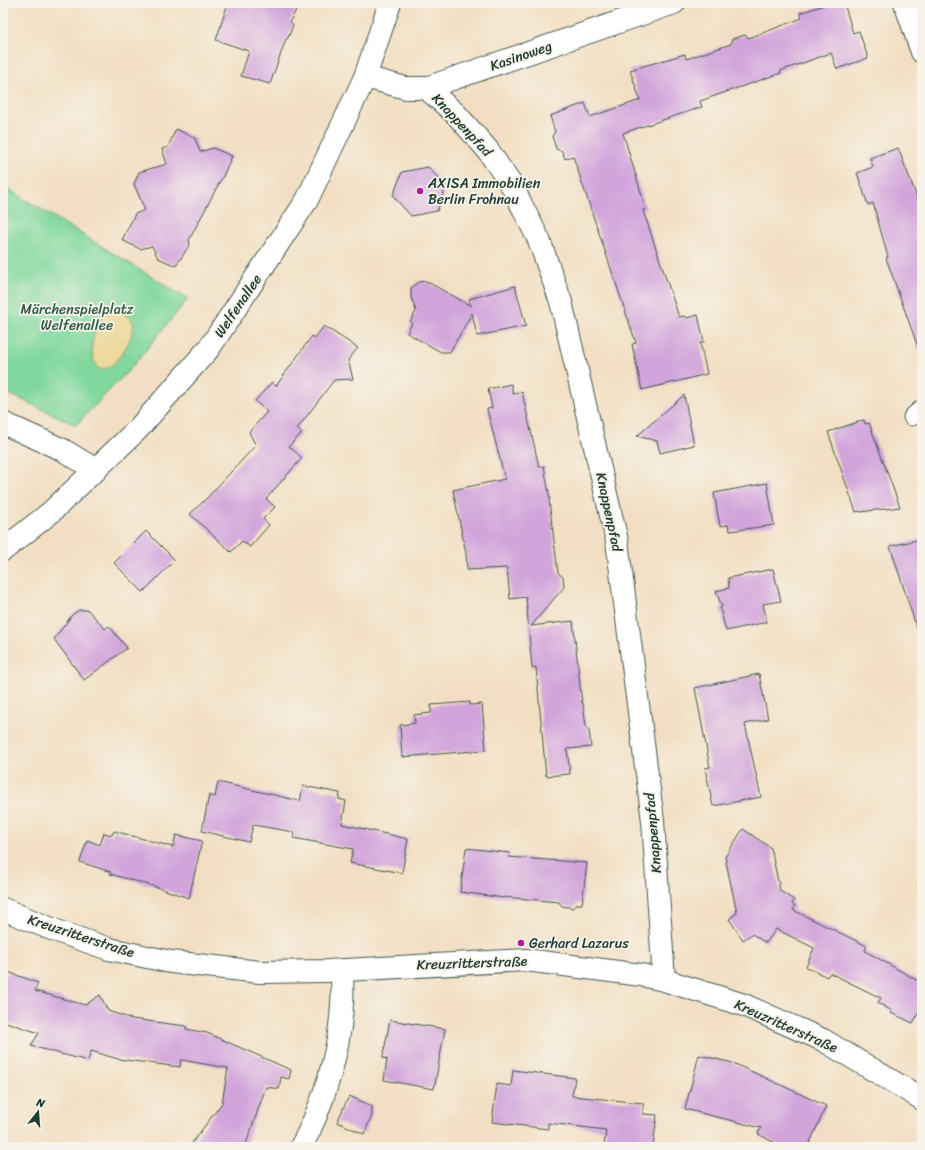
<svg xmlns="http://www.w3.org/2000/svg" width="925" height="1150" viewBox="0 0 925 1150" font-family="Sriracha,sans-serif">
  <rect width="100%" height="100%" fill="#f7f3e8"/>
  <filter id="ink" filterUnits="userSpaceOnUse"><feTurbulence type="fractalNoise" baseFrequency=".025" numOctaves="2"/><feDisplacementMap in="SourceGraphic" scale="8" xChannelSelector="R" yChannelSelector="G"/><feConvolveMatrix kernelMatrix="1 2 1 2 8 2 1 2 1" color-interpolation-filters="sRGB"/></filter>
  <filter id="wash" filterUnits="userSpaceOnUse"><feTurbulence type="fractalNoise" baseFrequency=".012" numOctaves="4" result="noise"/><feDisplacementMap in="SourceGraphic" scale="16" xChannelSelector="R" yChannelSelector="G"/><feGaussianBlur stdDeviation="0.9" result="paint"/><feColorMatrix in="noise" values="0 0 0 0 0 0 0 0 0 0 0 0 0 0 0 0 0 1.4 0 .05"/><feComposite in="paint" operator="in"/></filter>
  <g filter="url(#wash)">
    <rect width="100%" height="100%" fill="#f2dfc3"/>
    <polygon fill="#80d89e" stroke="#508a69" points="3,186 188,299 131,368 76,425 3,391"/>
    <path fill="#eeda9e" stroke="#868c69" d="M119,311c5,3 13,6 14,12 3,11 -15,41 -26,45 -2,1 -6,1 -9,1 -12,-21 -4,-38 8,-57z"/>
    <g id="blocks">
      <g fill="#d2a4dc">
        <polygon points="228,3 300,3 290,21 293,25 288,38 286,39 270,84 241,76 249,51 216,40"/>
        <polygon points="830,3 844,3 853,33 859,31 868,58 837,69 831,53 780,71 781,73 700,101 702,107 623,133 646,209 643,210 679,317 685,316 686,318 698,315 704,342 700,343 707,374 642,390 632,344 636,343 573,156 565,159 562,151 556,149 552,136 555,132 550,116 585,103 590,117 640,100 630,70 685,54 686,59 731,44 732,39 745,35 749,38 802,18 800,13"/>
        <polygon points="176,129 195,138 200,152 213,148 232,156 223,176 189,240 190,244 176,266 158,258 152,246 140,249 122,240 135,214 145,210 134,184 139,172 167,164 162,149 168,147"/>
        <polygon points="898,148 922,210 922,349 919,350 886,258 888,257 873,203 868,205 857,173 873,167 870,158"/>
        <polygon points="428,167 446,187 437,211 411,216 393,196 402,172"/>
        <polygon points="426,281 471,306 469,299 515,286 526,326 477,336 472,313 450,352 441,352 407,333 412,323 410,322 416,311 411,297 411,288 418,282"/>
        <polygon points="324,326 358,348 348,360 353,379 334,380 297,429 302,433 289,446 302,458 266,499 275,507 263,519 269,525 250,547 242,541 231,552 190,514 206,499 256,445 254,442 249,432 267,412 255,401 272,382 276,386 312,336 315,338"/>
        <polygon points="511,384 513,394 522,392 539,467 544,466 550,499 549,500 558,573 563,577 564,587 531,626 573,621 582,703 583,703 586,726 589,730 591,747 567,749 570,774 546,776 536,667 532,668 526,597 510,599 507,568 467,570 466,553 453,490 505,479 487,409 492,408 488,389"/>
        <polygon points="684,395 694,445 660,453 657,441 637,436"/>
        <polygon points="864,420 865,424 869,423 900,507 860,512 859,511 856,512 828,432"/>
        <polygon points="767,483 774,525 730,531 728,525 720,526 714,493"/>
        <polygon points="146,531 175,560 143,592 114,563"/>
        <polygon points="922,539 922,628 917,629 890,546"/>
        <polygon points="773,569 781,601 763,604 767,622 726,631 720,608 722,607 716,591 729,588 728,578"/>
        <polygon points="79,610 88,610 105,629 109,626 127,648 84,680 54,639 72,615"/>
        <polygon points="759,674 768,719 745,724 761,797 713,806 705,768 710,767 695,688"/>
        <polygon points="470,702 470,705 482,704 486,750 402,757 400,725 415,723 414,715 431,713 431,705"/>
        <polygon points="218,782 300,801 303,786 340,793 339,799 346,801 342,824 408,839 402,873 350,863 353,849 293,838 294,832 253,825 249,842 202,831 209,795 215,797"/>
        <polygon points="743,829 771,848 780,891 794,900 792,904 795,906 793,910 867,946 865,951 922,983 922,1007 913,1023 891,1013 892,1011 878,1003 881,998 830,973 827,977 806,967 814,948 776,929 766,943 752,934 743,940 729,919 737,913 725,857"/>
        <polygon points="114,831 173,847 176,835 202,841 189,898 153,886 110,874 111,872 80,862 87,840 100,845 104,833 112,835"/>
        <polygon points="466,848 510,853 509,857 587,863 582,904 577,904 574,908 562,906 559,902 504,897 504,898 460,892"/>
        <polygon points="8,972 38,983 35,991 85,1005 100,995 108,1011 132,1019 186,1026 186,1029 207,1033 291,1070 289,1079 281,1077 279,1089 266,1087 246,1144 243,1144 241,1147 189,1147 222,1103 228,1068 181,1060 180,1067 118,1059 91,1051 88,1061 31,1046 39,1033 3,1021 3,974 7,975"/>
        <polygon points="390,1020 445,1029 434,1089 384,1080 387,1059 383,1058 383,1056"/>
        <polygon points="699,1055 733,1063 826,1106 808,1147 783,1147 758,1134 761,1128 685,1109"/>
        <polygon points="513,1070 575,1078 572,1096 643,1103 643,1114 657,1115 653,1147 604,1147 606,1130 548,1123 548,1129 492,1122 497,1084 511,1086"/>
        <polygon points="349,1096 372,1106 372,1115 364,1134 337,1122"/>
      </g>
    </g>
  </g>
  <g filter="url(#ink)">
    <use href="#blocks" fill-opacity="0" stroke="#3f5549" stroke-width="1"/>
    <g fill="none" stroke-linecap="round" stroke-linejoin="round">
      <defs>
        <polyline id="service" points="912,417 922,408"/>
        <g id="minor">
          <polyline points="905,3 922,52"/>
          <polyline points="365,77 406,88 426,88 674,3"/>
          <polyline points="426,88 456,114 487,149 512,186 539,240 561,302 617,541 653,821 664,980"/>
          <polyline points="3,423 63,450 96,470"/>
          <polyline points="3,550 50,513 138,429 210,347 307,200 365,77 390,3"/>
          <polyline points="3,909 54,930 109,949 171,962 260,972 327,971 526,960 641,975 664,980 744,1005 823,1040 922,1099"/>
          <path d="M301,1147c22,-40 39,-97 41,-143 1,-11 0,-22 0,-34"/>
        </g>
      </defs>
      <use href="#service" stroke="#3f5549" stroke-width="19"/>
      <use href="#minor" stroke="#3f5549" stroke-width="24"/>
      <use href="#service" stroke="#fff" stroke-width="17"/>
      <use href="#minor" stroke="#fff" stroke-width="22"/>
    </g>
  </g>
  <g fill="#b5179e" stroke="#f7f3e8" stroke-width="1.5">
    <circle cx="420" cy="191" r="4"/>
    <circle cx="521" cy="943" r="4"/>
  </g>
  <g text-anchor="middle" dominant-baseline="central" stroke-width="3.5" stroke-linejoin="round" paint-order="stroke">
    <g font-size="14" fill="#1f3d34" stroke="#f7f3e8">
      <text transform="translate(521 56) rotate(-19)">Kasinoweg</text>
      <text transform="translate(462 125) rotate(47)">Knappenpfad</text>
      <text transform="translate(238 306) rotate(-56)">Welfenallee</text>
      <text transform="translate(609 512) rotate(78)">Knappenpfad</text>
      <text transform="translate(653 833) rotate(-95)">Knappenpfad</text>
      <text transform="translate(81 936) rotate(18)">Kreuzritterstraße</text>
      <text transform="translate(472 963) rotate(-2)">Kreuzritterstraße</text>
      <text transform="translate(786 1026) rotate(24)">Kreuzritterstraße</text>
    </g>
    <g font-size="14" fill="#1f3d34" stroke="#f7f3e8" text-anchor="start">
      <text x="428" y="183">AXISA Immobilien<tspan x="428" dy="16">Berlin Frohnau</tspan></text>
      <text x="529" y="943">Gerhard Lazarus</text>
    </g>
    <g font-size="14" fill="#325c49" stroke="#f7f3e8">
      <text x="77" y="309">Märchenspielplatz<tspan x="77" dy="16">Welfenallee</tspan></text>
    </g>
  </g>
  <rect width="925" height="1150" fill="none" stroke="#f7f3e8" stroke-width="16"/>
  <g transform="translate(38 1112) rotate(17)" stroke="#f7f3e8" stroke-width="3" paint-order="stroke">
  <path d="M0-3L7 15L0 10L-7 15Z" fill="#1f3d34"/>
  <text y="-6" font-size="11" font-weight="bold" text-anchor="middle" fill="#1f3d34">N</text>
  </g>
</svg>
